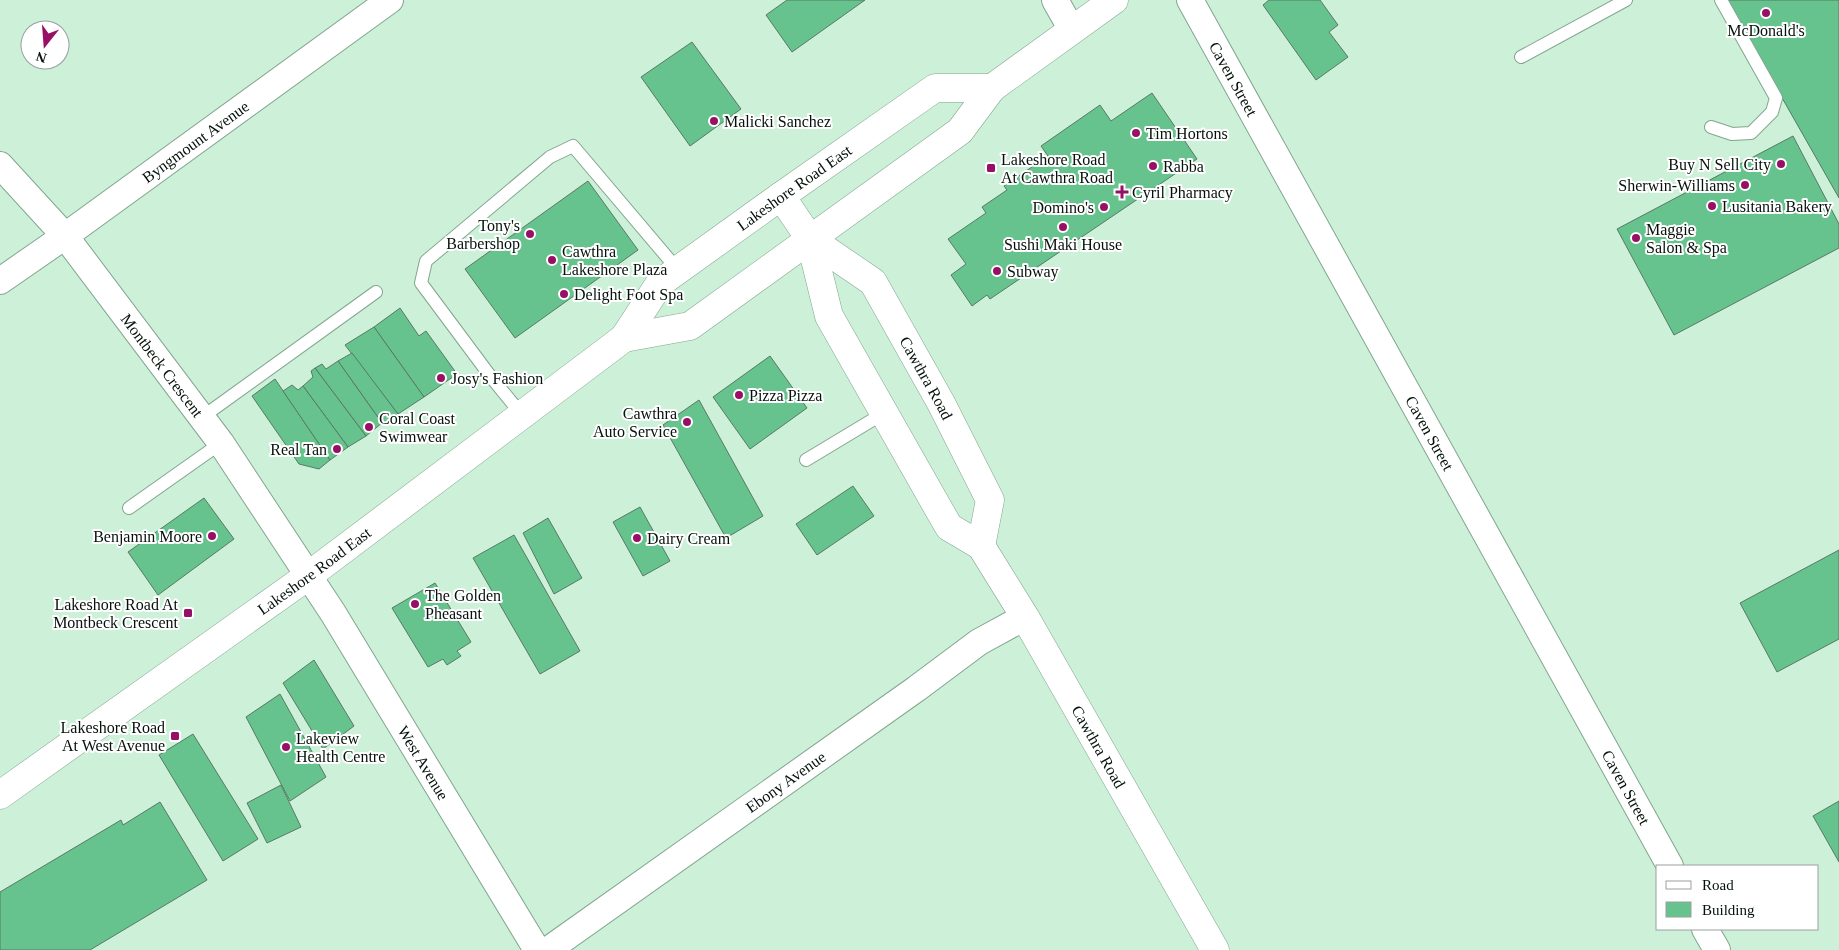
<svg xmlns="http://www.w3.org/2000/svg" width="1839" height="950" viewBox="0 0 1839 950" font-family="'Times New Roman',serif">
  <rect width="100%" height="100%" fill="#cdf0d9"/>
  <g fill="#67c38d" stroke="#597965">
    <polygon points="787,0 865,0 792,52 766,15"/>
    <polygon points="1269,0 1320,0 1338,25 1329,32 1348,57 1316,80 1263,5"/>
    <polygon points="1729,0 1839,0 1839,198 1727,1"/>
    <polygon points="692,42 741,109 690,146 641,77"/>
    <polygon points="1152,93 1197,159 990,299 987,295 972,306 951,275 966,264 948,239 986,213 982,207 1007,190 1004,186 1048,156 1041,146 1100,105 1111,121"/>
    <polygon points="1793,136 1839,224 1839,248 1674,335 1617,229"/>
    <polygon points="588,181 638,250 515,338 465,269"/>
    <polygon points="400,308 419,336 426,331 457,374 424,397 374,327"/>
    <polygon points="374,327 424,397 398,414 345,345"/>
    <polygon points="352,353 398,414 382,423 338,361"/>
    <polygon points="770,356 807,408 750,449 713,397"/>
    <polygon points="338,361 382,423 366,436 315,368 322,364 326,369"/>
    <polygon points="315,368 366,436 348,447 303,386 313,377 311,371"/>
    <polygon points="275,379 330,460 319,469 299,464 252,396"/>
    <polygon points="292,385 298,390 303,386 348,447 330,460 283,391"/>
    <polygon points="699,400 763,516 726,538 663,425"/>
    <polygon points="853,486 874,516 817,555 796,524"/>
    <polygon points="204,498 234,539 158,595 128,552"/>
    <polygon points="640,507 670,561 643,576 613,522"/>
    <polygon points="548,518 582,578 554,594 523,533"/>
    <polygon points="514,535 580,651 540,674 473,558"/>
    <polygon points="1839,550 1839,639 1777,672 1740,603"/>
    <polygon points="435,583 471,642 457,651 461,656 447,665 443,659 428,667 392,608"/>
    <polygon points="314,660 354,726 323,749 283,683"/>
    <polygon points="280,694 326,777 290,801 246,717"/>
    <polygon points="193,734 258,839 223,861 159,755"/>
    <polygon points="281,785 301,827 267,843 247,803"/>
    <polygon points="1839,801 1839,862 1813,816"/>
    <polygon points="160,802 207,880 90,950 0,950 0,892 121,820 123,825"/>
  </g>
  <g fill="none" stroke-linecap="round" stroke-linejoin="round">
    <defs>
      <g id="lane">
        <polyline points="1521,57 1626,0"/>
        <polyline points="1711,127 1732,134 1751,133 1772,112 1776,98 1721,0"/>
        <polyline points="522,415 491,377 421,283 426,261 550,157 573,146 678,270"/>
        <polyline points="201,418 376,292"/>
        <polyline points="806,460 884,413"/>
        <polyline points="129,508 221,443"/>
      </g>
      <g id="street">
        <polyline points="1055,0 1072,30"/>
        <path id="s1" d="M1190,0l480,866"/>
        <path id="s2" d="M0,165l65,71 156,207 112,170 204,337"/>
        <path id="s3" d="M0,281l65,-45 325,-236"/>
        <polyline points="1705,929 1717,950"/>
        <path id="s4" d="M548,950l368,-261 63,-47 46,-25"/>
      </g>
      <g id="secondary">
        <path id="s5" d="M781,196l29,43 63,43 68,121 49,97 -9,46"/>
        <path id="s6" d="M810,239l19,77 109,192 11,19 32,19 44,71 190,333"/>
      </g>
      <g id="primary">
        <polyline points="624,338 690,326 960,131 992,88 1114,0"/>
        <path id="s7" d="M0,795l308,-219 316,-238 36,-55 121,-87 154,-108h57"/>
      </g>
    </defs>
    <use href="#lane" stroke="#83a58f" stroke-width="14"/>
    <use href="#street" stroke="#83a58f" stroke-width="28"/>
    <use href="#secondary" stroke="#83a58f" stroke-width="29"/>
    <use href="#primary" stroke="#83a58f" stroke-width="29"/>
    <use href="#lane" stroke="#fff" stroke-width="12"/>
    <use href="#street" stroke="#fff" stroke-width="26"/>
    <use href="#secondary" stroke="#fff" stroke-width="28"/>
    <use href="#primary" stroke="#fff" stroke-width="28"/>
  </g>
  <g fill="#981065" stroke="#fff" stroke-width="2">
    <circle cx="1766" cy="13" r="5"/>
    <circle cx="714" cy="121" r="5"/>
    <circle cx="1136" cy="133" r="5"/>
    <circle cx="1781" cy="164" r="5"/>
    <circle cx="1153" cy="166" r="5"/>
    <rect x="986" y="163" width="10" height="10" rx="2.5"/>
    <circle cx="1745" cy="185" r="5"/>
    <path d="M1119.5 184.5h5v5h5v5h-5v5h-5v-5h-5v-5h5z"/>
    <circle cx="1712" cy="206" r="5"/>
    <circle cx="1104" cy="207" r="5"/>
    <circle cx="1063" cy="227" r="5"/>
    <circle cx="530" cy="234" r="5"/>
    <circle cx="1636" cy="238" r="5"/>
    <circle cx="552" cy="260" r="5"/>
    <circle cx="997" cy="271" r="5"/>
    <circle cx="564" cy="294" r="5"/>
    <circle cx="441" cy="378" r="5"/>
    <circle cx="739" cy="395" r="5"/>
    <circle cx="687" cy="422" r="5"/>
    <circle cx="369" cy="427" r="5"/>
    <circle cx="337" cy="449" r="5"/>
    <circle cx="212" cy="536" r="5"/>
    <circle cx="637" cy="538" r="5"/>
    <circle cx="415" cy="604" r="5"/>
    <rect x="183" y="608" width="10" height="10" rx="2.5"/>
    <rect x="170" y="731" width="10" height="10" rx="2.5"/>
    <circle cx="286" cy="747" r="5"/>
  </g>
  <g text-anchor="middle" dominant-baseline="central" stroke-width="4" stroke-linejoin="round" paint-order="stroke">
    <g font-size="16" fill="#05110a" stroke="#fff" text-anchor="start">
      <text x="1766" y="30" text-anchor="middle">McDonald's</text>
      <text x="724" y="121">Malicki Sanchez</text>
      <text x="1146" y="133">Tim Hortons</text>
      <text x="1001" y="159">Lakeshore Road<tspan x="1001" dy="18">At Cawthra Road</tspan></text>
      <text x="1771" y="164" text-anchor="end">Buy N Sell City</text>
      <text x="1163" y="166">Rabba</text>
      <text x="1735" y="185" text-anchor="end">Sherwin-Williams</text>
      <text x="1132" y="192">Cyril Pharmacy</text>
      <text x="1722" y="206">Lusitania Bakery</text>
      <text x="1094" y="207" text-anchor="end">Domino's</text>
      <text x="520" y="225" text-anchor="end">Tony's<tspan x="520" dy="18">Barbershop</tspan></text>
      <text x="1646" y="229">Maggie<tspan x="1646" dy="18">Salon &amp; Spa</tspan></text>
      <text x="1063" y="244" text-anchor="middle">Sushi Maki House</text>
      <text x="562" y="251">Cawthra<tspan x="562" dy="18">Lakeshore Plaza</tspan></text>
      <text x="1007" y="271">Subway</text>
      <text x="574" y="294">Delight Foot Spa</text>
      <text x="451" y="378">Josy's Fashion</text>
      <text x="749" y="395">Pizza Pizza</text>
      <text x="677" y="413" text-anchor="end">Cawthra<tspan x="677" dy="18">Auto Service</tspan></text>
      <text x="379" y="418">Coral Coast<tspan x="379" dy="18">Swimwear</tspan></text>
      <text x="327" y="449" text-anchor="end">Real Tan</text>
      <text x="202" y="536" text-anchor="end">Benjamin Moore</text>
      <text x="647" y="538">Dairy Cream</text>
      <text x="425" y="595">The Golden<tspan x="425" dy="18">Pheasant</tspan></text>
      <text x="178" y="604" text-anchor="end">Lakeshore Road At<tspan x="178" dy="18">Montbeck Crescent</tspan></text>
      <text x="165" y="727" text-anchor="end">Lakeshore Road<tspan x="165" dy="18">At West Avenue</tspan></text>
      <text x="296" y="738">Lakeview<tspan x="296" dy="18">Health Centre</tspan></text>
    </g>
    <g font-size="16" fill="#05110a" stroke="#fff">
      <text stroke="none"><textPath href="#s1" startOffset="90">Caven Street</textPath></text>
      <text stroke="none"><textPath href="#s3" startOffset="240">Byngmount Avenue</textPath></text>
      <text stroke="none"><textPath href="#s7" startOffset="1004">Lakeshore Road East</textPath></text>
      <text stroke="none"><textPath href="#s2" startOffset="258">Montbeck Crescent</textPath></text>
      <text stroke="none"><textPath href="#s5" startOffset="238">Cawthra Road</textPath></text>
      <text stroke="none"><textPath href="#s1" startOffset="495">Caven Street</textPath></text>
      <text stroke="none"><textPath href="#s7" startOffset="386">Lakeshore Road East</textPath></text>
      <text stroke="none"><textPath href="#s6" startOffset="592">Cawthra Road</textPath></text>
      <text stroke="none"><textPath href="#s2" startOffset="734">West Avenue</textPath></text>
      <text stroke="none"><textPath href="#s4" startOffset="291">Ebony Avenue</textPath></text>
      <text stroke="none"><textPath href="#s1" startOffset="900">Caven Street</textPath></text>
    </g>
  </g>
  <rect x="1656" y="865" width="162" height="65" fill="#ffffff" stroke="#9ba09d"/>
  <rect x="1666" y="881" width="25" height="8" fill="#ffffff" stroke="#9ba09d"/>
  <text x="1702" y="890" font-size="15" fill="#05110a">Road</text>
  <rect x="1666" y="902" width="25" height="15" fill="#67c38d" stroke="#9ba09d"/>
  <text x="1702" y="915" font-size="15" fill="#05110a">Building</text>
  <g transform="translate(45 45) rotate(197)"><circle r="24" fill="#ffffff" stroke="#9ba09d"/>
  <path d="M0-4L9 19L0 12L-9 19Z" fill="#981065"/>
  <text y="-8" font-size="14" font-weight="bold" text-anchor="middle" fill="#05110a">N</text>
  </g>
</svg>
